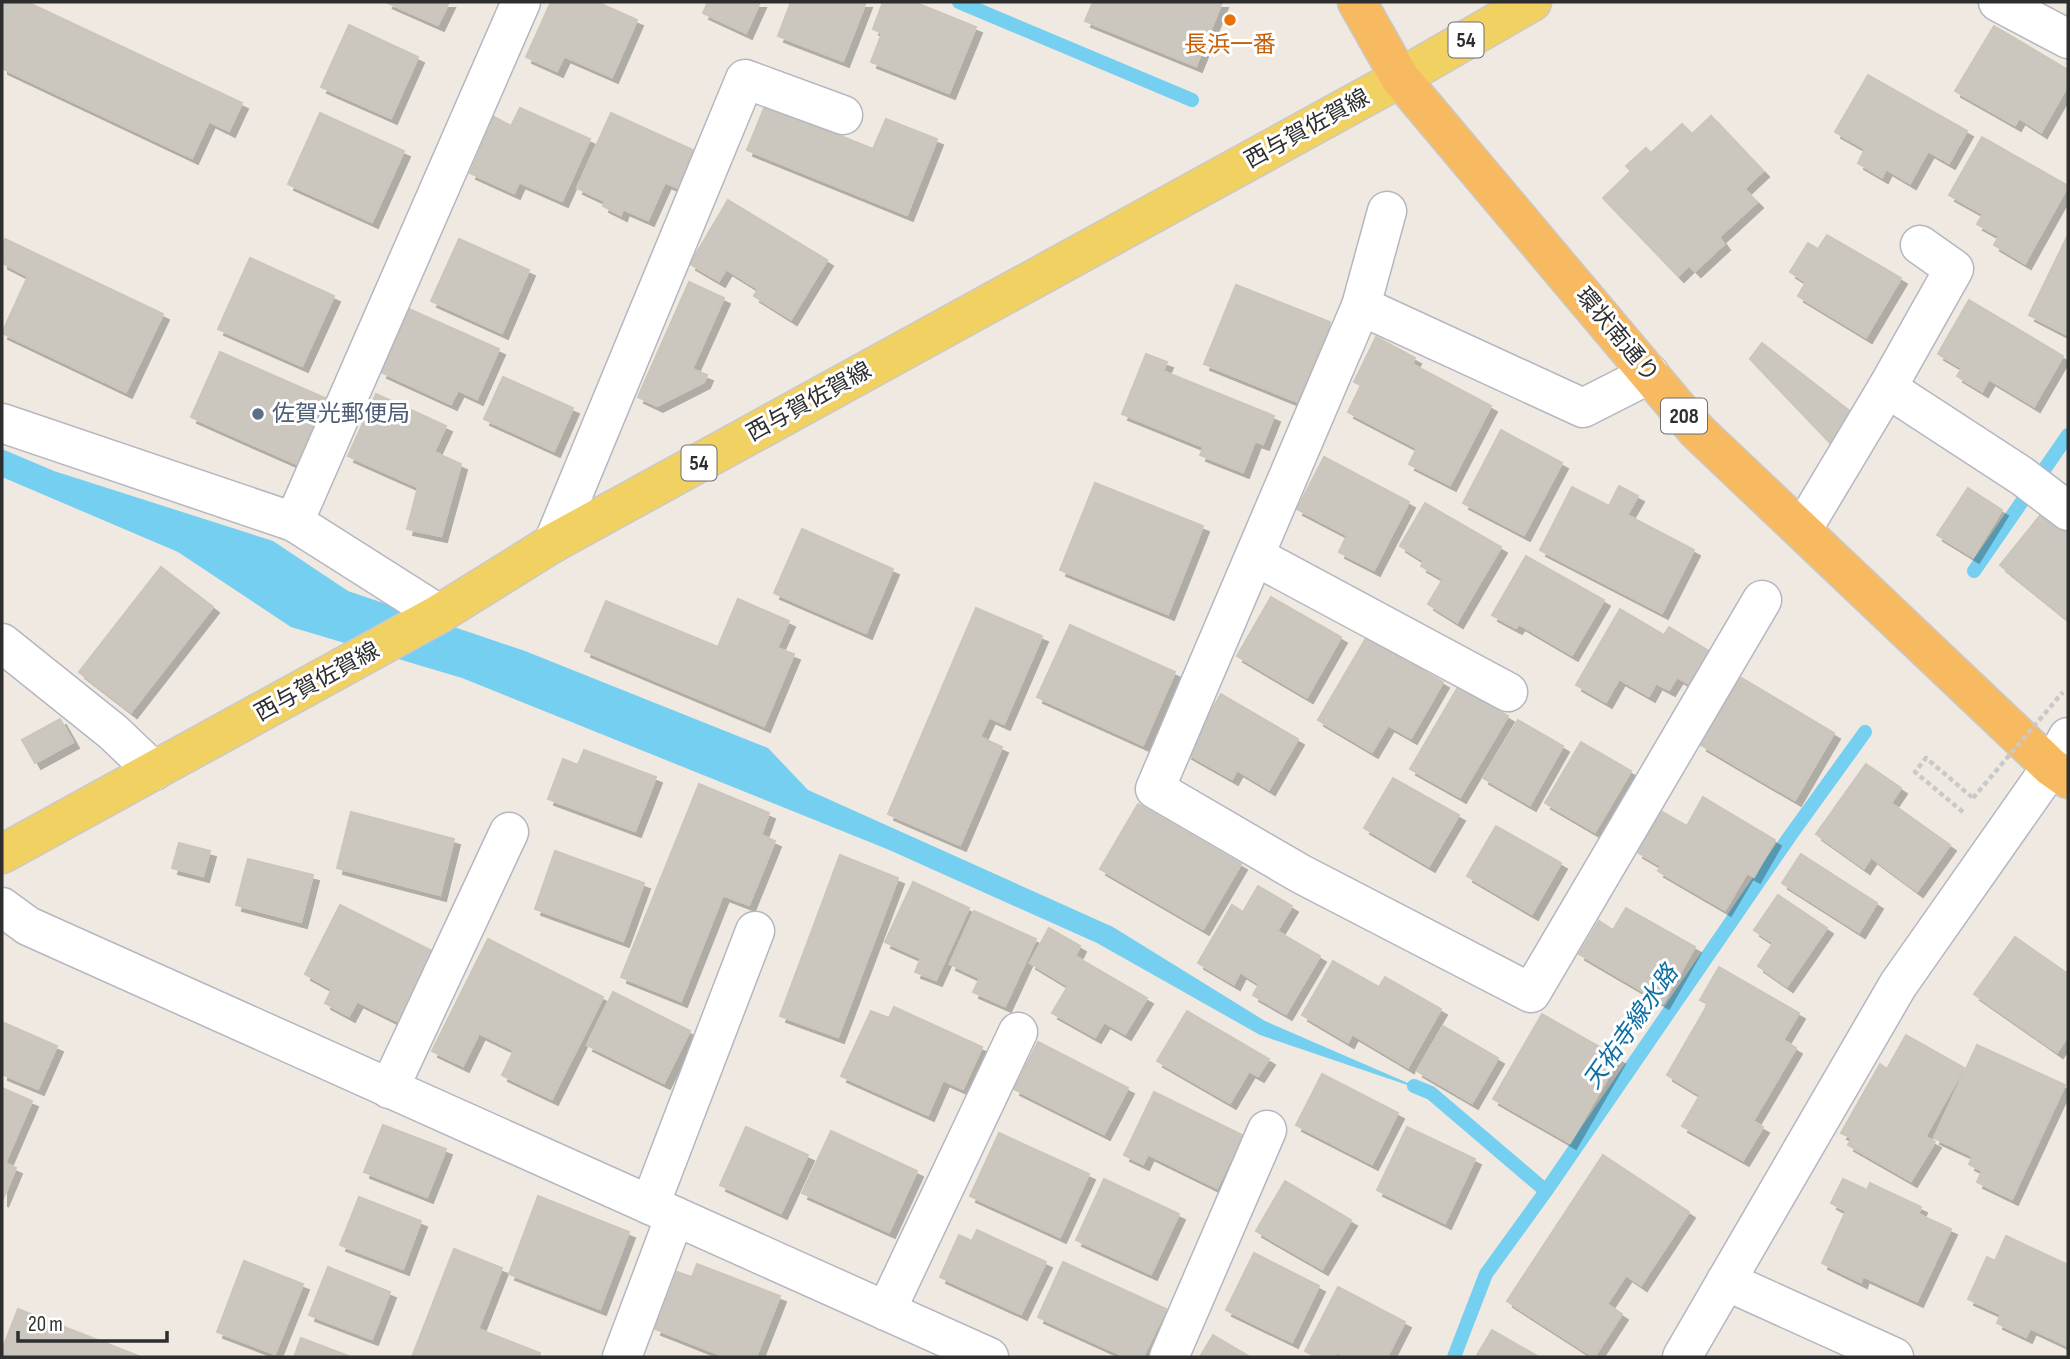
<svg xmlns="http://www.w3.org/2000/svg" width="2070" height="1359" viewBox="0 0 2070 1359" font-family="'Sofia Sans Condensed','Noto Sans JP',sans-serif">
  <defs>
    <filter id="shadow"><feDropShadow dx="6" dy="6" stdDeviation="0" flood-color="#0004"/></filter>
  </defs>
  <rect width="100%" height="100%" fill="#efe9e1"/>
  <polygon fill="#75cff0" points="2,449 54,471 273,541 348,591 525,651 768,748 808,790 1113,927 1265,1021 1431,1093 1260,1035 1097,943 887,849 462,678 291,627 178,552 2,477"/>
  <g fill="none" stroke-linecap="round" stroke-linejoin="round">
    <g stroke="#75cff0" stroke-width="14">
      <polyline points="959,2 1192,100"/>
      <polyline points="1974,571 2068,435"/>
      <polyline points="1414,1086 1431,1093 1546,1191"/>
      <polyline points="1454,1357 1486,1274 1546,1191 1790,836 1865,732"/>
    </g>
  </g>
  <g fill="#cbc7bf" stroke="#cbc5ba" stroke-width="2" filter="url(#shadow)">
    <polygon points="2,2 27,2 242,103 229,131 209,121 192,158 2,68"/>
    <polygon points="386,2 449,2 438,25"/>
    <polygon points="551,2 597,2 637,20 612,77 564,56 557,71 526,57"/>
    <polygon points="708,2 760,2 746,33 703,13"/>
    <polygon points="791,2 866,2 843,61 778,36"/>
    <polygon points="883,2 914,2 976,27 949,93 871,62 882,33 873,29"/>
    <polygon points="1093,2 1222,2 1196,66 1085,21"/>
    <polygon points="349,25 418,57 391,118 321,87"/>
    <polygon points="1994,26 2068,70 2068,85 2041,132 2019,118 2015,125 1955,91"/>
    <polygon points="1868,75 1967,131 1949,163 1928,151 1910,183 1886,169 1882,177 1858,163 1865,149 1835,132"/>
    <polygon points="765,106 873,149 886,119 937,139 907,215 747,150"/>
    <polygon points="520,108 590,139 562,201 519,182 514,193 470,173 494,117 511,126"/>
    <polygon points="320,113 404,151 372,222 288,184"/>
    <polygon points="611,113 695,151 678,188 665,182 648,220 623,209 621,215 603,206 605,201 577,188"/>
    <polygon points="1711,116 1763,171 1744,189 1757,202 1719,237 1724,244 1695,271 1689,265 1678,276 1603,198 1631,171 1626,166 1646,148 1651,153 1682,124 1692,134"/>
    <polygon points="1982,137 2068,186 2025,263 1994,245 1999,236 1977,224 1983,214 1949,195"/>
    <polygon points="728,200 827,260 791,319 754,296 758,289 726,269 719,281 690,264"/>
    <polygon points="1827,235 1901,278 1866,337 1798,296 1806,282 1790,272 1808,243 1818,249"/>
    <polygon points="2068,235 2068,335 2029,315"/>
    <polygon points="5,239 163,314 126,392 2,333 28,276 2,263 2,245"/>
    <polygon points="459,239 529,270 502,333 431,301"/>
    <polygon points="250,258 334,296 302,366 218,329"/>
    <polygon points="689,282 724,298 692,369 707,375 704,382 657,406 638,397"/>
    <polygon points="1236,285 1330,322 1298,402 1204,364"/>
    <polygon points="1969,300 2063,356 2034,406 1989,379 1982,391 1957,376 1962,368 1938,354"/>
    <polygon points="409,309 499,349 477,399 458,390 451,404 381,372"/>
    <polygon points="1376,337 1415,358 1412,364 1491,406 1450,485 1409,464 1417,448 1348,412 1361,385 1354,382"/>
    <polygon points="1762,343 1856,416 1833,446 1750,359"/>
    <polygon points="220,352 325,398 297,464 191,417"/>
    <polygon points="1146,354 1167,362 1163,371 1274,416 1263,444 1255,441 1243,472 1200,455 1204,447 1122,414"/>
    <polygon points="503,377 573,408 554,451 484,419"/>
    <polygon points="376,394 446,426 434,452 461,464 441,536 407,529 418,487 348,456"/>
    <polygon points="1501,430 1562,463 1524,535 1463,503"/>
    <polygon points="1324,457 1409,502 1374,570 1339,552 1347,535 1297,509"/>
    <polygon points="1095,483 1203,526 1168,614 1060,570"/>
    <polygon points="1619,486 1638,496 1627,515 1694,550 1662,613 1540,550 1572,487 1609,506"/>
    <polygon points="1968,488 2002,510 1973,557 1937,535"/>
    <polygon points="1425,503 1501,547 1457,622 1428,604 1443,579 1421,566 1424,561 1400,546"/>
    <polygon points="2047,507 2068,524 2068,620 2000,565"/>
    <polygon points="802,529 893,569 866,633 774,593"/>
    <polygon points="1526,556 1604,600 1572,655 1519,624 1516,628 1492,615"/>
    <polygon points="161,567 213,607 131,712 79,672"/>
    <polygon points="1271,597 1341,637 1307,697 1237,656"/>
    <polygon points="738,599 789,621 777,648 794,654 764,726 585,651 606,601 718,647"/>
    <polygon points="976,608 1042,636 1004,724 989,717 980,737 1002,747 960,845 888,814"/>
    <polygon points="1620,609 1664,635 1669,627 1709,651 1689,684 1677,677 1669,690 1656,683 1649,696 1619,679 1606,702 1576,685"/>
    <polygon points="1070,625 1175,672 1143,745 1037,697"/>
    <polygon points="1366,638 1443,682 1411,738 1388,725 1372,752 1318,720"/>
    <polygon points="1740,677 1834,733 1795,800 1701,745"/>
    <polygon points="1458,687 1508,716 1460,797 1410,769"/>
    <polygon points="1221,694 1298,739 1269,789 1237,770 1232,779 1186,753"/>
    <polygon points="60,719 73,742 35,763 22,740"/>
    <polygon points="1518,720 1563,746 1530,805 1483,778"/>
    <polygon points="1581,742 1631,771 1595,832 1545,803"/>
    <polygon points="584,750 656,777 635,831 548,799 563,759 578,765"/>
    <polygon points="1866,764 1901,788 1891,803 1950,845 1917,891 1871,857 1864,868 1816,834"/>
    <polygon points="1393,778 1459,815 1429,866 1364,828"/>
    <polygon points="699,784 769,813 761,835 775,841 749,905 723,895 681,1001 621,977"/>
    <polygon points="1703,797 1775,840 1754,877 1747,873 1725,910 1658,871 1661,866 1637,852 1661,811 1687,826"/>
    <polygon points="1138,804 1241,864 1203,929 1100,869"/>
    <polygon points="351,812 454,839 440,895 337,868"/>
    <polygon points="1496,826 1561,863 1532,914 1467,876"/>
    <polygon points="179,843 210,851 203,876 172,868"/>
    <polygon points="555,851 644,883 623,941 535,909"/>
    <polygon points="1801,854 1877,903 1859,932 1782,883"/>
    <polygon points="840,855 898,878 838,1037 780,1016"/>
    <polygon points="248,859 313,875 301,922 236,905"/>
    <polygon points="913,882 969,908 936,980 915,972 921,958 885,942"/>
    <polygon points="1258,886 1292,906 1277,931 1320,956 1286,1014 1253,995 1259,984 1240,972 1234,984 1198,963 1232,905 1243,912"/>
    <polygon points="1778,895 1827,928 1787,986 1758,966 1773,943 1754,930"/>
    <polygon points="340,905 434,952 399,1022 357,1001 349,1016 325,1003 332,989 305,974"/>
    <polygon points="1626,908 1695,947 1663,1003 1579,954 1599,921 1613,930"/>
    <polygon points="974,911 1036,939 1005,1006 973,992 980,978 950,964"/>
    <polygon points="1049,928 1080,946 1075,956 1147,998 1125,1034 1104,1022 1095,1037 1052,1013 1068,986 1030,963"/>
    <polygon points="2015,937 2068,974 2068,1036 2057,1052 1974,994"/>
    <polygon points="488,939 603,997 552,1099 502,1075 514,1050 479,1033 463,1066 432,1051"/>
    <polygon points="1333,961 1379,987 1385,977 1441,1009 1408,1067 1352,1034 1348,1042 1302,1015"/>
    <polygon points="1719,967 1799,1013 1783,1040 1796,1048 1753,1121 1763,1127 1743,1160 1682,1126 1700,1095 1667,1075 1708,1004 1700,1000"/>
    <polygon points="613,992 690,1031 664,1083 587,1045"/>
    <polygon points="894,1007 982,1047 963,1089 943,1080 928,1115 841,1076 871,1011 889,1018"/>
    <polygon points="1187,1011 1269,1059 1258,1076 1249,1071 1230,1103 1157,1061"/>
    <polygon points="1542,1014 1619,1058 1570,1143 1493,1099"/>
    <polygon points="2,1022 57,1046 38,1089 2,1074"/>
    <polygon points="1443,1026 1498,1058 1472,1103 1417,1071"/>
    <polygon points="1906,1035 1964,1068 1925,1137 1935,1142 1911,1181 1848,1145 1852,1138 1841,1133 1880,1064 1887,1069"/>
    <polygon points="1038,1042 1128,1088 1104,1134 1014,1089"/>
    <polygon points="1977,1045 2065,1085 2012,1199 1977,1182 1982,1171 1969,1164 1973,1156 1934,1138"/>
    <polygon points="1322,1074 1398,1113 1372,1164 1296,1125"/>
    <polygon points="2,1088 32,1101 5,1163 16,1168 2,1201"/>
    <polygon points="1154,1092 1242,1135 1217,1188 1148,1154 1143,1164 1124,1155"/>
    <polygon points="383,1125 446,1149 427,1197 364,1172"/>
    <polygon points="746,1127 808,1155 781,1213 720,1185"/>
    <polygon points="1407,1127 1475,1159 1445,1223 1377,1190"/>
    <polygon points="831,1131 917,1171 889,1232 802,1193"/>
    <polygon points="999,1133 1089,1174 1060,1237 970,1196"/>
    <polygon points="1603,1155 1689,1212 1641,1285 1626,1275 1607,1304 1622,1314 1594,1357 1507,1301"/>
    <polygon points="1104,1179 1179,1214 1151,1274 1076,1240"/>
    <polygon points="1843,1179 1867,1190 1870,1183 1921,1207 1918,1214 1951,1229 1917,1301 1863,1276 1861,1282 1822,1263 1846,1211 1831,1203"/>
    <polygon points="1285,1181 1351,1220 1322,1269 1256,1231"/>
    <polygon points="538,1196 629,1232 600,1309 509,1274"/>
    <polygon points="359,1197 421,1221 403,1269 340,1245"/>
    <polygon points="977,1230 1046,1262 1021,1314 940,1277 959,1235 972,1241"/>
    <polygon points="2006,1236 2068,1265 2068,1346 2030,1328 2026,1337 1997,1323 2001,1314 1968,1299 1987,1257 1995,1261"/>
    <polygon points="454,1249 502,1268 478,1329 540,1353 539,1357 412,1357"/>
    <polygon points="1254,1253 1319,1286 1292,1342 1226,1310"/>
    <polygon points="244,1261 303,1284 275,1354 217,1332"/>
    <polygon points="1063,1262 1166,1309 1143,1357 1126,1357 1038,1317"/>
    <polygon points="697,1264 780,1296 756,1357 726,1357 655,1329 677,1272 692,1277"/>
    <polygon points="328,1267 390,1292 372,1339 309,1315"/>
    <polygon points="1338,1287 1405,1322 1387,1357 1347,1357 1337,1352 1334,1357 1317,1357 1305,1351"/>
    <polygon points="18,1309 141,1357 2,1357 2,1350"/>
    <polygon points="1492,1330 1539,1357 1476,1357"/>
    <polygon points="1213,1335 1250,1357 1200,1357"/>
    <polygon points="301,1338 351,1357 294,1357"/>
  </g>
  <g fill="none" stroke-linecap="round" stroke-linejoin="round">
    <defs>
      <g id="minor">
        <polyline points="1998,2 2068,39"/>
        <polyline points="1361,306 1387,211"/>
        <polyline points="1650,374 1583,408 1361,306 1155,789 1301,874 1531,993 1762,600"/>
        <polyline points="1887,388 2022,476 2068,511"/>
        <polyline points="2,423 294,522 439,614"/>
        <polyline points="294,522 521,2"/>
        <polyline points="1802,530 1887,388 1954,269 1920,245"/>
        <polyline points="553,543 745,79 843,115"/>
        <polyline points="1255,556 1508,692"/>
        <polyline points="2,643 113,732 154,771"/>
        <polyline points="2,907 28,926 989,1357"/>
        <polyline points="389,1089 509,832"/>
        <polyline points="650,1205 755,931"/>
        <polyline points="1726,1281 1894,1357"/>
        <polyline points="886,1311 1018,1032"/>
        <polyline points="622,1357 675,1216"/>
        <polyline points="1169,1357 1267,1130"/>
        <polyline points="1682,1357 1898,985 2051,767 2068,737"/>
      </g>
      <polyline id="primary" points="2,854 439,614 553,543 1400,78 1532,2"/>
      <polyline id="trunk" points="1357,2 1400,78 1697,431 2051,767 2068,779"/>
    </defs>
    <use href="#minor" stroke="#b4b7c1" stroke-width="41"/>
    <use href="#primary" stroke="#c9c9c9" stroke-width="41"/>
    <use href="#trunk" stroke="#c9c9c9" stroke-width="41"/>
    <polyline stroke="#c9c9c9" stroke-width="4.5" stroke-dasharray="5 3.5" stroke-linecap="butt" points="1963,812 1915,772 1926,758 1973,798"/>
    <use href="#minor" stroke="#fff" stroke-width="38"/>
    <use href="#primary" stroke="#f2d163" stroke-width="38"/>
    <use href="#trunk" stroke="#f8ba60" stroke-width="38"/>
    <polyline stroke="#c9c9c9" stroke-width="4.5" stroke-dasharray="5 3.5" stroke-linecap="butt" points="1973,798 2063,692"/>
  </g>
  <circle fill="#e8710a" stroke="#fff" stroke-width="2.5" cx="1230" cy="20" r="7"/>
  <circle fill="#5c6f8a" stroke="#fff" stroke-width="2.5" cx="258" cy="414" r="7"/>
  <g text-anchor="middle" dominant-baseline="central" stroke-width="6" stroke-linejoin="round" paint-order="stroke">
    <g fill="#fff" stroke="#6d6d6d" stroke-width="2">
      <rect x="1448.5" y="22.5" width="35" height="35" rx="5"/>
      <rect x="1661" y="398.5" width="46" height="35" rx="5"/>
      <rect x="681.5" y="445.5" width="35" height="35" rx="5"/>
    </g>
    <g font-size="21" font-weight="bold" fill="#2e2e2e">
      <text x="1466" y="40">54</text>
      <text x="1684" y="416">208</text>
      <text x="699" y="463">54</text>
    </g>
    <g font-size="23" fill="#c56008" stroke="#fff">
      <text x="1230" y="45">長浜一番</text>
    </g>
    <g font-size="23" fill="#2e2e2e" stroke="#fff">
      <text transform="translate(1307 129) rotate(-29)">西与賀佐賀線</text>
      <text transform="translate(1617 335) rotate(50)">環状南通り</text>
      <text transform="translate(809 402) rotate(-29)">西与賀佐賀線</text>
      <text transform="translate(317 682) rotate(-29)">西与賀佐賀線</text>
    </g>
    <g font-size="23" fill="#4e5e75" stroke="#fff" text-anchor="start">
      <text x="272" y="414">佐賀光郵便局</text>
    </g>
    <g font-size="24" font-style="italic" fill="#0d6fa3" stroke="#fff">
      <text transform="translate(1631 1027) rotate(-55)">天祐寺線水路</text>
    </g>
  </g>
  <rect width="2070" height="1359" fill="none" stroke="#2e2e2e" stroke-width="7"/>
  <path d="M18 1331v10h149v-10" fill="none" stroke="#2e2e2e" stroke-width="3.5"/>
  <text x="28" y="1331" font-size="21" fill="#2e2e2e" stroke="#ffffff" stroke-width="5" paint-order="stroke">20 m</text>
</svg>
